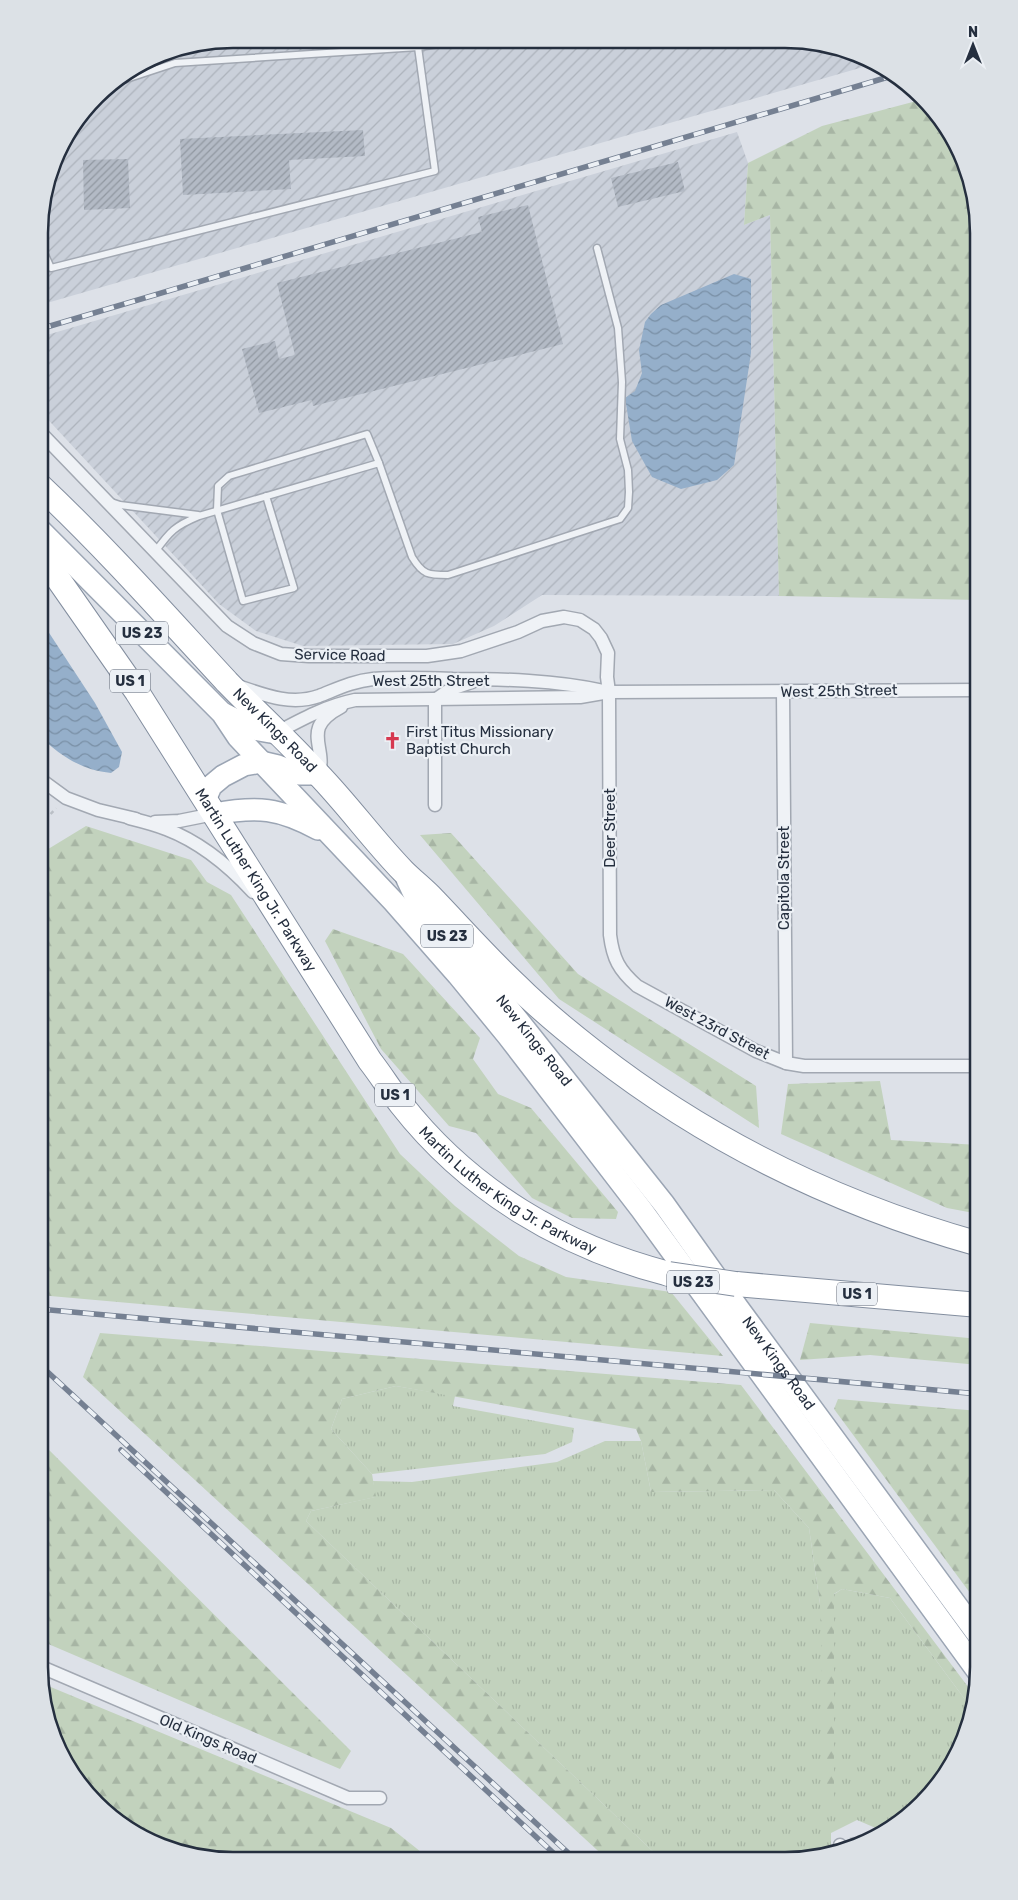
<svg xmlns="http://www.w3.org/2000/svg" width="1018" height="1900" viewBox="0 0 1018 1900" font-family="Rubik,sans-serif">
  <defs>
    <pattern id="industrial-furrows" width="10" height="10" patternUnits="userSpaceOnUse" patternTransform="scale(1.25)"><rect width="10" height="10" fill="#cad0da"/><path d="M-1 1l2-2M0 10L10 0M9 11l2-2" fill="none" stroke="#adb3bc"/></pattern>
    <pattern id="grass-tufts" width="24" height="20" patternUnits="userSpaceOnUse" patternTransform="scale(1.25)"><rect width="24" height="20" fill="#c2d2bd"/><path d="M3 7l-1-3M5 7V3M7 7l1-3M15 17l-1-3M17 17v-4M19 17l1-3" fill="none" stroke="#a7b5a4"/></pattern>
    <pattern id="forest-firs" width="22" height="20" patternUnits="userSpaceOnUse" patternTransform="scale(1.25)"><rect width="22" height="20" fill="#c2d2bd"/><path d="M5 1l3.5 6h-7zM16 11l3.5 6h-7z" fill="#a7b5a4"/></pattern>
    <pattern id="water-waves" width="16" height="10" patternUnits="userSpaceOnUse" patternTransform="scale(1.25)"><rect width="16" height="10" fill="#95afca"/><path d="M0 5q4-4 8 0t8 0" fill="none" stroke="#798fa5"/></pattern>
    <pattern id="building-hatch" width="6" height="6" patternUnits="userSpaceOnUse" patternTransform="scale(1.25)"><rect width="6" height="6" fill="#b3bac5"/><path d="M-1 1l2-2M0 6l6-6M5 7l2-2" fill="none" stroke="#9198a1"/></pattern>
  </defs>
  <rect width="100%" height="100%" fill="#dde1e8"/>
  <g fill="url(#industrial-furrows)">
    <polygon points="232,39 823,42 871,59 877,63 40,305 40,207 59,146 104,87 158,53"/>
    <polygon points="737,132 748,163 744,225 770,215 779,596 542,595 494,626 453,644 303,646 256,631 219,604 40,411 40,337"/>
  </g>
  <g fill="url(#grass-tufts)">
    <polygon points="396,1386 455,1396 453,1406 574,1428 572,1442 545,1454 372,1474 331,1429 342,1399"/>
    <path d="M605,1441h36l10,51 123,-2 35,38 11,76 22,-15 48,9 82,111c-2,11 -3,24 -8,34 -17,37 -44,69 -79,89l-28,-12 -26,13v21l-45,7h-123l-357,-340 5,-10 64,-14 -2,-16 39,1 145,-20z"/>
  </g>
  <g fill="url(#forest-firs)">
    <polygon points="924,99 947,124 969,170 979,232 979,600 779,596 770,215 744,225 748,163 822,126"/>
    <polygon points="86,826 191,860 207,882 231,895 400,1154 455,1206 519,1256 566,1277 671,1292 723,1356 39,1295 40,854"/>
    <polygon points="451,833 578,974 756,1086 759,1128 559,999 420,835"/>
    <polygon points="333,929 403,954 480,1038 473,1059 498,1094 531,1108 618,1212 616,1219 572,1218 532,1198 476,1133 449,1126 381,1049 325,941"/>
    <polygon points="880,1081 891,1140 979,1145 979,1214 947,1208 781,1134 788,1084"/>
    <polygon points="810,1323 979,1339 979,1365 870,1355 800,1360"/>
    <polygon points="100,1333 741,1385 975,1696 972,1709 890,1598 842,1589 834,1594 834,1799 825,1803 820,1604 809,1528 774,1490 651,1492 641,1441 636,1429 396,1386 342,1399 331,1429 372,1474 376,1497 311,1511 306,1521 663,1861 609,1861 83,1377"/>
    <polygon points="838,1399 979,1411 979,1597 973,1597 834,1409"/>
    <polygon points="39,1440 351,1751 340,1769 39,1640"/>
    <polygon points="41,1683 391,1828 431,1860 207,1860 158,1846 114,1821 71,1776 49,1730"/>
  </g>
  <g fill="url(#water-waves)">
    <polygon points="734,274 751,279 751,353 734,465 717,480 681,489 652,477 632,441 625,398 635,391 642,373 639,350 645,322 651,314 661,305"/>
    <path d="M40,619l55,84 27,49 -3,15 -8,6c-29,-3 -51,-17 -71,-37z"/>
  </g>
  <g fill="url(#building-hatch)">
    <polygon points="363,130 365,156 289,160 291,189 183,195 180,139"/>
    <polygon points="128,159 130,208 84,210 83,160"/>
    <polygon points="678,162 685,191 618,207 611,178"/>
    <polygon points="528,205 563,344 313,406 312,400 259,413 242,349 275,341 279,359 295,355 277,283 482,232 478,217"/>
  </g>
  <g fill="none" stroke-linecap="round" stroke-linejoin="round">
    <defs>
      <g id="lane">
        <polyline points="105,86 175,63 418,47 471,40"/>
        <polyline points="40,244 51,268 435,171 418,47"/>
        <polyline points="266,496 294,588 243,601 217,510 218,486 229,476 367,434 379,463"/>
        <polyline points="111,502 120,505 198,515"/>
        <path d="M155,552c15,-21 20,-26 44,-36l180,-53 33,94c11,18 16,18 36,18l172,-56 8,-11 1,-16 -1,-22 -8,-31 2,-57 -4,-54 -21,-80"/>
      </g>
      <g id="street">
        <path d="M40,432l187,194 26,17 28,11 28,2h118l34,-5 57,-19 24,-11 22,-4 16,3 14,9 7,9 7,15 -1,24 2,15 1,243c3,24 9,35 27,51l119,65 30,12 18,3h175"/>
        <path d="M238,686c26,9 53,20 81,10 18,-7 34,-15 54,-17 26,-2 54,-1 80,0 50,0 102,1 151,12"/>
        <polyline points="977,690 979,925"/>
        <polyline points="783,692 786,1063"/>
        <path d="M276,733c26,-14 50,-27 79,-33l225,-3 29,-5 370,-2"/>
        <path d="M319,774c8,-29 -19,-45 22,-67"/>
        <polyline points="40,779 66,798 98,810 136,819"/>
        <polyline points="435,805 435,700 451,689 472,682"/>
        <path d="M129,818c12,3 25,6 37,11 34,13 63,37 87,63"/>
        <polyline points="155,822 179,821 214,814"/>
        <polyline points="39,1666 348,1798 380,1798"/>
        <polyline points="840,1845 840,1852"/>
      </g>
      <g id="primary">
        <polyline points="40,530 222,713 238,737 394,902 458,975 508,1036 641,1209 979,1673"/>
        <polyline points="224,714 254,729 276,733"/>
        <polyline points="205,800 211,786 223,776 244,765 261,762 278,766 299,774 319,774"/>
        <path d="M214,814c44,-8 65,-6 104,15"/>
        <path id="s1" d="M407,879l8,17 82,98 167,210 74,104 241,328"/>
      </g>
      <g id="highway">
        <path id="s2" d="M40,486c66,62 126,130 187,196 30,31 62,60 91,92 30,31 55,66 85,97 9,9 19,17 27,25 29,30 56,61 86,89 25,25 52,47 79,68 114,89 245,152 384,191"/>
        <path id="s3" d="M40,553l97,139 233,369c11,14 20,29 31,43 68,87 163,143 268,170"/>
        <polyline points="736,1284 979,1305"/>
      </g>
    </defs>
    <use href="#lane" stroke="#a2a8b2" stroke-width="9"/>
    <use href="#street" stroke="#a2a8b2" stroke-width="15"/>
    <use href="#primary" stroke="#9ba5b4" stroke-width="24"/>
    <use href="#highway" stroke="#838e9f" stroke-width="26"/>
    <g stroke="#babfc6" stroke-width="2.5" stroke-dasharray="4 4" stroke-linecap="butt">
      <polyline points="40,826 56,808"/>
      <polyline points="850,1839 860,1836 871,1839"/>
    </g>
    <use href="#lane" stroke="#eff2f6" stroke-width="6"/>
    <use href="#street" stroke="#eff2f6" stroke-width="12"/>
    <use href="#primary" stroke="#fff" stroke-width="21"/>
    <use href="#highway" stroke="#fff" stroke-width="24"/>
    <defs>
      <g id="rail">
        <polyline points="40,329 895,75"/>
        <polyline points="39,1309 979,1394"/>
        <polyline points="39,1364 577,1861"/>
        <polyline points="121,1450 562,1861"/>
      </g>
    </defs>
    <use href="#rail" stroke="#758092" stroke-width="5.5"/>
    <use href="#rail" stroke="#ecf0f5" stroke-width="4" stroke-dasharray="11" stroke-linecap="butt"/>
    <defs>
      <polyline id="highway-bridge" points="669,1274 736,1284"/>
    </defs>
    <use href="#highway-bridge" stroke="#838e9f" stroke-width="26" stroke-linecap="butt"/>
    <use href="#highway-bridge" stroke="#fff" stroke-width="24"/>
  </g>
  <defs>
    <symbol id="church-bare" viewBox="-9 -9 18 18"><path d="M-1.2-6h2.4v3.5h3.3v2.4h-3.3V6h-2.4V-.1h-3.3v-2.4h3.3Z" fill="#d63950" stroke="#ecf0f5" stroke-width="2.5" paint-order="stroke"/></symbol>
  </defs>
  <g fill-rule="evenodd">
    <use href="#church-bare" x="380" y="728" width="25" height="25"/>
  </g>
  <g text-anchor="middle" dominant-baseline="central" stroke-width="4.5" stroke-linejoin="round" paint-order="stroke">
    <g fill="#ecf0f5" stroke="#616976" stroke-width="1">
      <rect x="116" y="621.5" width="52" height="23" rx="4"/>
      <rect x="110" y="669.5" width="40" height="23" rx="4"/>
      <rect x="421" y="924.5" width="52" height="23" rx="4"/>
      <rect x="375" y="1083.5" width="40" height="23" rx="4"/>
      <rect x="667" y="1270.5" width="52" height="23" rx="4"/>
      <rect x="837" y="1282.5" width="40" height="23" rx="4"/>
    </g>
    <g font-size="14" font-weight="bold" fill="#252f3f">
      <text x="142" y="633">US 23</text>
      <text x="130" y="681">US 1</text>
      <text x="447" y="936">US 23</text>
      <text x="395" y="1095">US 1</text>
      <text x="693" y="1282">US 23</text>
      <text x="857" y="1294">US 1</text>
    </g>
    <g font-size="15" fill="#252f3f" stroke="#ecf0f5">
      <text transform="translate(340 655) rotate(1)">Service Road</text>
      <text x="431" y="681">West 25th Street</text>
      <text transform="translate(839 691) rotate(-1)">West 25th Street</text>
      <text stroke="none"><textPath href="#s2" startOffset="339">New Kings Road</textPath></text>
      <text transform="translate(610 828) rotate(-90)">Deer Street</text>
      <text transform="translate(784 878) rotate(-90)">Capitola Street</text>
      <text stroke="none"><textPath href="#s3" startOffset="392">Martin Luther King Jr. Parkway</textPath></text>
      <text transform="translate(717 1028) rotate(28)">West 23rd Street</text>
      <text stroke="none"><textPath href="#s1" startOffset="206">New Kings Road</textPath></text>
      <text stroke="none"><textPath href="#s3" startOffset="798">Martin Luther King Jr. Parkway</textPath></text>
      <text stroke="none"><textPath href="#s1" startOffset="611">New Kings Road</textPath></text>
      <text transform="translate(208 1739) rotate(23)">Old Kings Road</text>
    </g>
    <g font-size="15" fill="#252f3f" stroke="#ecf0f5" text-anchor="start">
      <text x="406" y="732">First Titus Missionary<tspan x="406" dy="17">Baptist Church</tspan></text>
    </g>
  </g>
  <path d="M0 0H1018V1900H0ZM233 48H785A185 185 0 0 1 970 233V1667A185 185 0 0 1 785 1852H233A185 185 0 0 1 48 1667V233A185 185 0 0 1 233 48Z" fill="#dce1e6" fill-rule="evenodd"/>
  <path fill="none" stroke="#252f3f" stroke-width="2.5" d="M233 48H785A185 185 0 0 1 970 233V1667A185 185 0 0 1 785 1852H233A185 185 0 0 1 48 1667V233A185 185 0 0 1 233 48Z"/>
  <g transform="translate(973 45)" stroke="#ecf0f5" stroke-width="4" paint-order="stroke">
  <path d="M0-4L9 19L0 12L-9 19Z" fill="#252f3f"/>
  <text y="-8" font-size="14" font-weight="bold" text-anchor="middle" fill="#252f3f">N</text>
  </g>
</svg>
